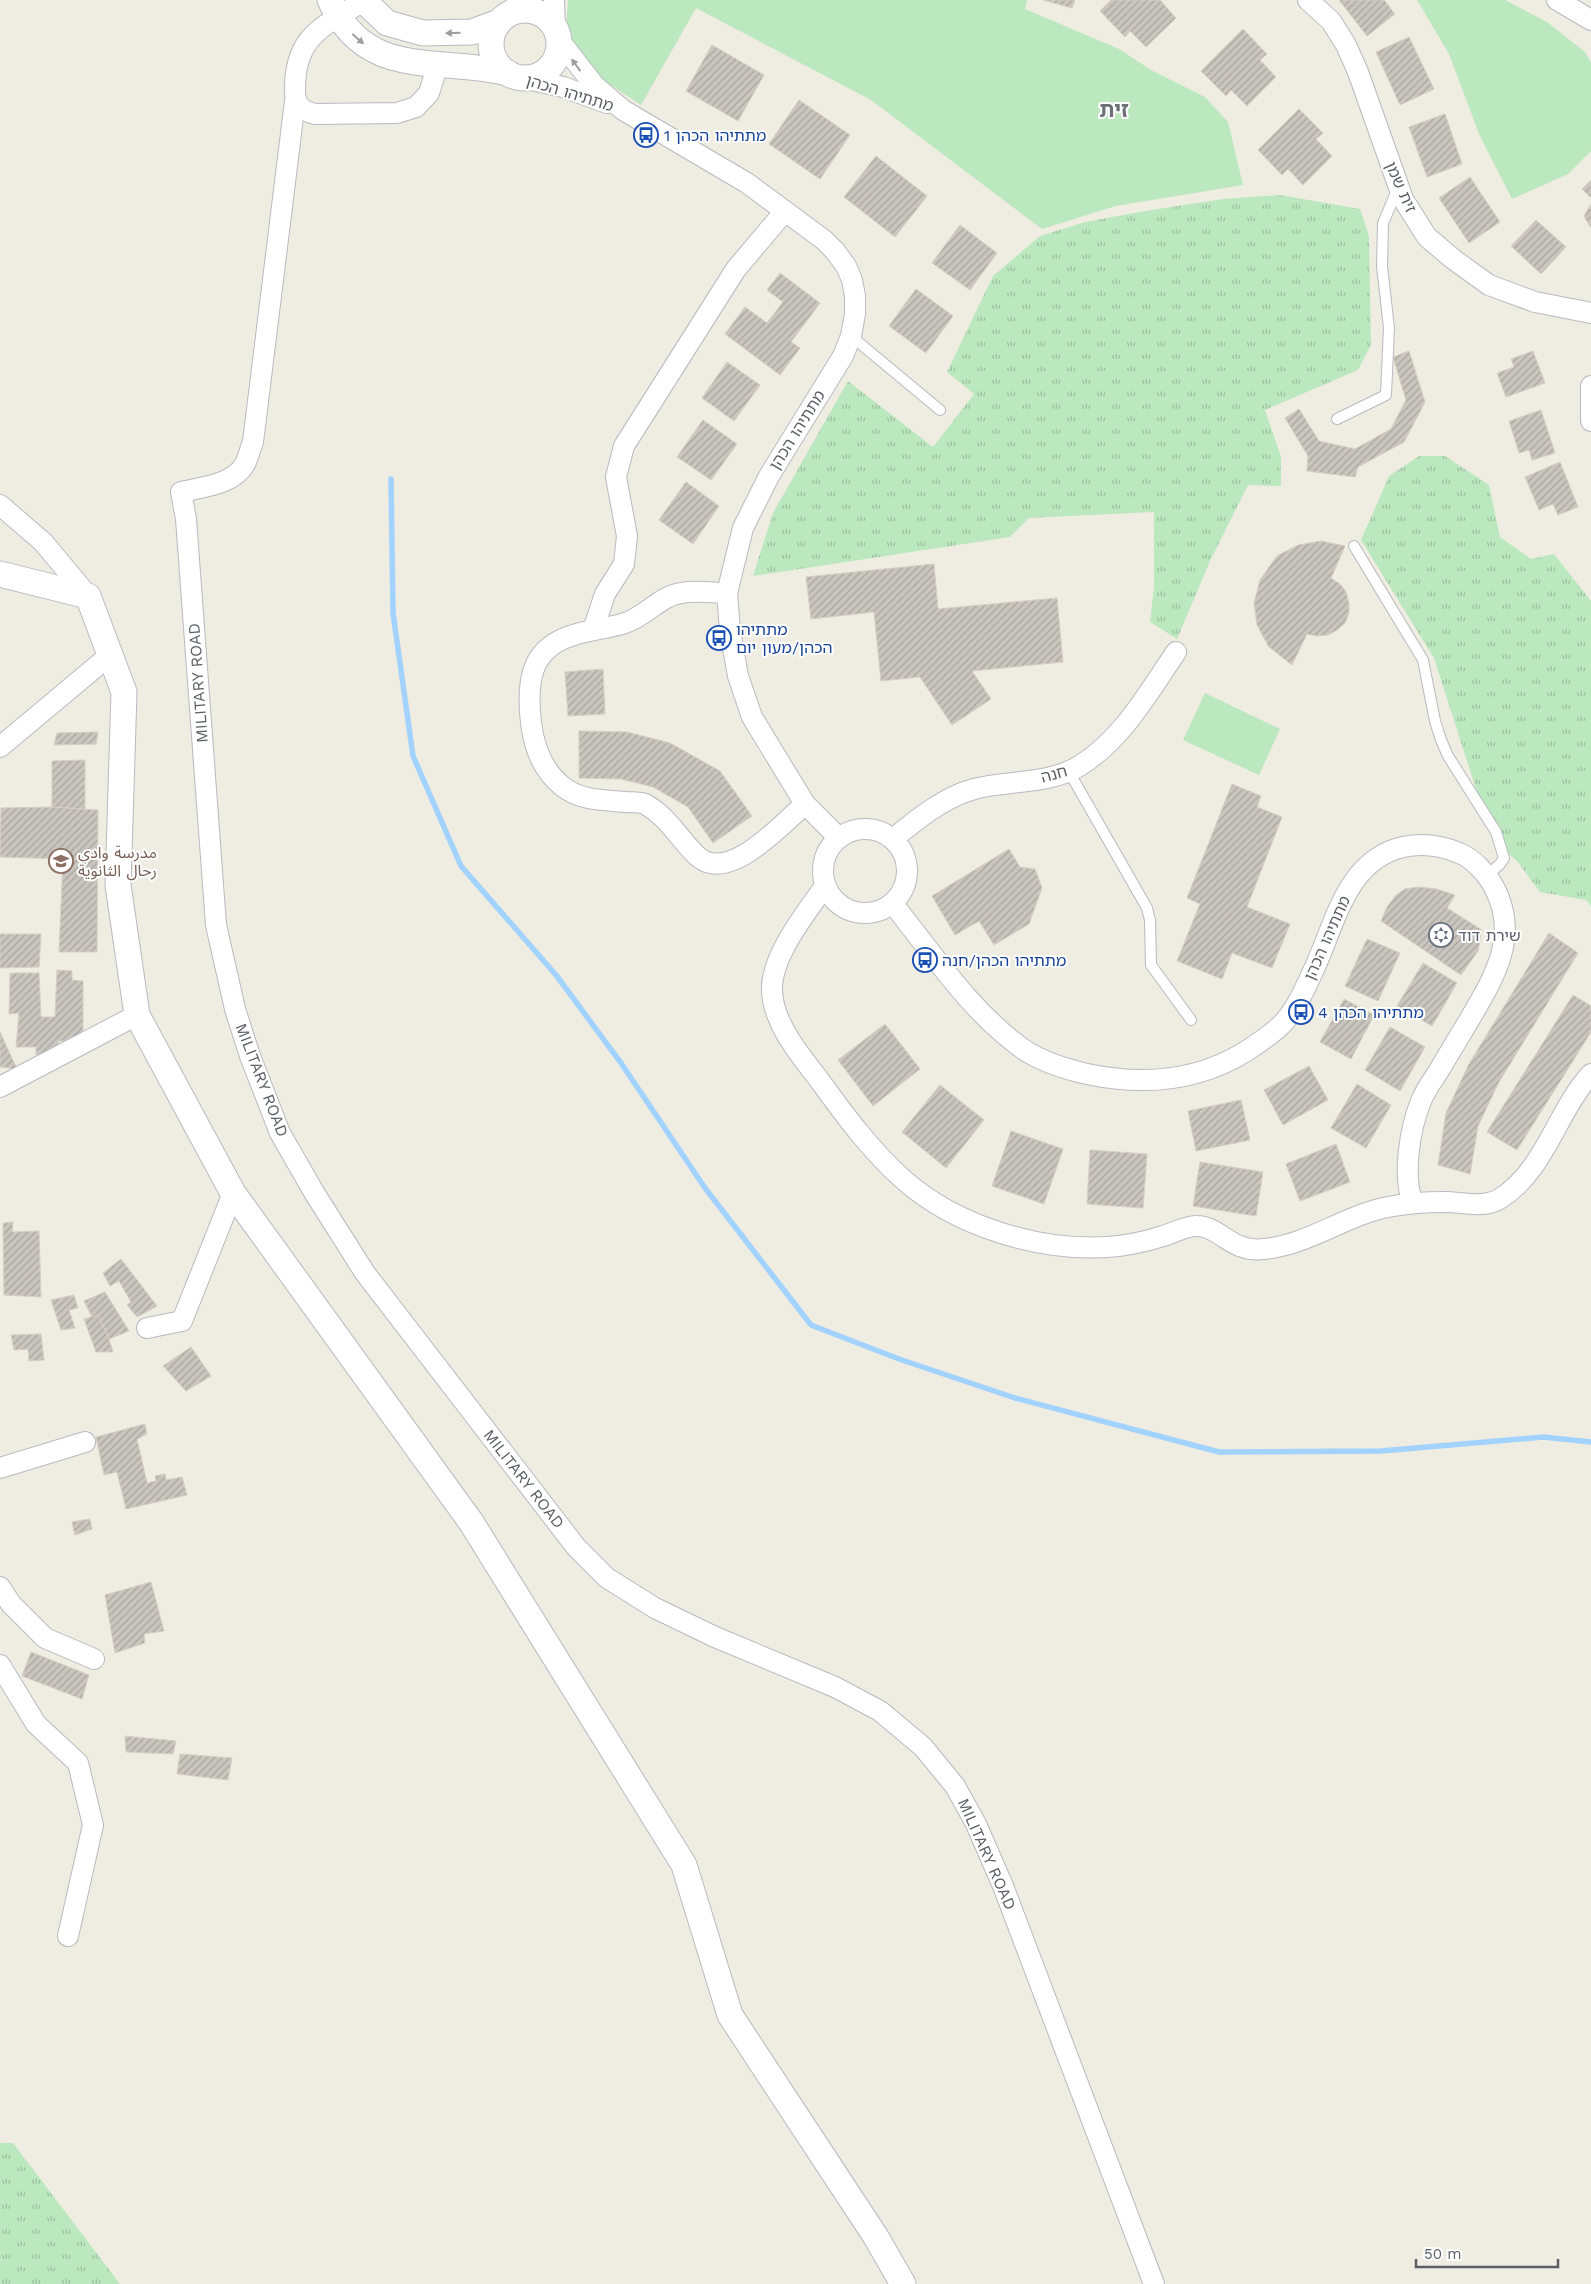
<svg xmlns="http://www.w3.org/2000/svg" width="1591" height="2284" viewBox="0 0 1591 2284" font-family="'Work Sans','Noto Sans Arabic','Noto Sans Hebrew',sans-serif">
  <defs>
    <pattern id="grass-tufts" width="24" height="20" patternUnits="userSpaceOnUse" patternTransform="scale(1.25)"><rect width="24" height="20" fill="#bce8bf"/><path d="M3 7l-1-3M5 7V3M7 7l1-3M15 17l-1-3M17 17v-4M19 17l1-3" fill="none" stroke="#9cbf9f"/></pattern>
    <pattern id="building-hatch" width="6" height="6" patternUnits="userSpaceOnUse" patternTransform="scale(1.25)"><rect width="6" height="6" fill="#cac6bf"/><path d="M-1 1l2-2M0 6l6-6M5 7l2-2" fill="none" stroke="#a7a49f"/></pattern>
  </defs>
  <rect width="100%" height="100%" fill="#efece2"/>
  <g fill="url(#grass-tufts)">
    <polygon points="1280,195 1360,209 1369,236 1371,345 1358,370 1265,410 1281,457 1281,486 1248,485 1210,561 1177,639 1150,622 1154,587 1154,512 1029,518 1010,537 753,576 773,513 848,381 933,447 974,394 947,372 993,276 1040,236 1085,222 1145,211 1223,199"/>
    <polygon points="1419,456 1445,456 1489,485 1500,537 1531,559 1554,554 1591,601 1591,906 1586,900 1540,892 1517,861 1492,839 1434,658 1361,540 1389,476"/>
    <polygon points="0,2143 13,2143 120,2284 0,2284"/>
  </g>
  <g fill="#bce8bf">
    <path d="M568,0h459l-2,9 94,40 32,21 54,27 23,25 15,63 -127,21 -74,23 -171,-129 -175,-92 -55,97c-27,-19 -71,-41 -74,-77 -1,-9 1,-19 1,-28z"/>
    <polygon points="1417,0 1505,0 1547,22 1585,52 1591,63 1591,151 1568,174 1512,199 1479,134 1449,54"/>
    <polygon points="1205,693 1280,729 1259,775 1183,740"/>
  </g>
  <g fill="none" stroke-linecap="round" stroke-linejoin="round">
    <polyline stroke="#a2d2ff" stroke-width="5.5" points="391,479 393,613 413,756 461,866 556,975 621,1063 705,1188 811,1325 899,1359 1015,1398 1219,1452 1381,1451 1543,1437 1591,1442"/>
  </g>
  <g fill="url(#building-hatch)" stroke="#d4cfc0">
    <polygon points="1043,0 1075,0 1072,8"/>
    <polygon points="1111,0 1160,0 1176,18 1146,47 1130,31 1125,37 1100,11"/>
    <polygon points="1339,0 1384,0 1395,14 1367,36"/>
    <polygon points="1243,29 1267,54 1260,60 1276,77 1247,106 1231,90 1226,96 1201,71"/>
    <polygon points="1409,37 1434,89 1400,105 1376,52"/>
    <polygon points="712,45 764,75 738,121 686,91"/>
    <polygon points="799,100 850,135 820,179 769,144"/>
    <polygon points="1299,109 1323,133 1316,139 1332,156 1303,185 1288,169 1282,175 1258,150"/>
    <polygon points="1445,114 1462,164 1427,177 1409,127"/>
    <polygon points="876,156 927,196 895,237 844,197"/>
    <polygon points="1470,177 1500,222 1469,243 1439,198"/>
    <polygon points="1591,180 1591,198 1582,189"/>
    <polygon points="1591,204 1591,228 1584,216"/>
    <polygon points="1536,220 1566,247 1541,274 1511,246"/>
    <polygon points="960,225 997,253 970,290 932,263"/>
    <polygon points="780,273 820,303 791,342 800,348 780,375 725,334 745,307 767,323 783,302 767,290"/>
    <polygon points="916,289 953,316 926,353 889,326"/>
    <polygon points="1409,351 1425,402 1404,442 1358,467 1355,477 1307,471 1308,456 1285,418 1299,409 1319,441 1355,449 1391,429 1406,400 1393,357"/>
    <polygon points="1533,351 1545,383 1506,397 1497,373 1514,367 1511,359"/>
    <polygon points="727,362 760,385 734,421 702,398"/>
    <polygon points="1541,410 1555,453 1532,460 1529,450 1519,453 1509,421"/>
    <polygon points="703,420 737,444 711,480 677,457"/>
    <polygon points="1560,462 1578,507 1558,515 1553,504 1539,510 1525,477"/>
    <polygon points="686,482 719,506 693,544 659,520"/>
    <polygon points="1321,541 1345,546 1331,578 1340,584 1346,592 1349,603 1349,613 1345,623 1337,630 1328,635 1317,636 1307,634 1292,665 1269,647 1257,625 1254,603 1260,580 1277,556 1298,545"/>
    <polygon points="934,564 938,609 1057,598 1063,662 972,671 991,699 952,725 920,677 881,681 874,612 811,619 806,577"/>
    <polygon points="603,669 605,714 568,716 565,672"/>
    <polygon points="579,731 627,732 670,743 720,771 752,816 713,843 688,807 653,787 621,779 579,778"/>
    <polygon points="98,732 96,744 54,745 57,733"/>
    <polygon points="85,760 85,809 52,807 52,761"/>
    <polygon points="1232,784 1261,796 1257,807 1282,817 1247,907 1290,924 1272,968 1232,953 1222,979 1177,961 1200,904 1187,898"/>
    <polygon points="52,807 98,810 97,952 59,952 63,859 0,857 1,808"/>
    <polygon points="1009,849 1020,867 1035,869 1042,888 1029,924 994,945 979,921 955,935 932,896"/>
    <polygon points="1419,887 1436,889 1455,895 1447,908 1482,930 1478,951 1461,975 1381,921 1387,907 1396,895 1405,889"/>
    <polygon points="1549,933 1578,953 1499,1082 1478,1126 1470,1174 1438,1165 1446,1113 1469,1064"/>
    <polygon points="0,934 41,934 39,967 0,968"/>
    <polygon points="1367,939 1400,953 1378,1001 1345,986"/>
    <polygon points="1423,963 1457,983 1432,1026 1397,1006"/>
    <polygon points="57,970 72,971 72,980 83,981 83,1041 58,1041 59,1054 36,1055 36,1047 16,1047 19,1013 9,1014 10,973 39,973 41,1017 55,1017"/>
    <polygon points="1573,995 1591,1006 1591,1032 1517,1150 1487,1132"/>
    <polygon points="1344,999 1374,1015 1351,1059 1320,1042"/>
    <polygon points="885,1024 920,1069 873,1106 838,1060"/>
    <polygon points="1390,1027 1425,1047 1400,1091 1365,1070"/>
    <polygon points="0,1032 17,1069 0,1067"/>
    <polygon points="1309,1066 1328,1100 1283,1125 1264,1090"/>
    <polygon points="1357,1084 1391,1105 1366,1148 1331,1128"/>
    <polygon points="940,1085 984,1120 946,1168 902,1132"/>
    <polygon points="1241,1100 1250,1140 1196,1151 1188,1111"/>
    <polygon points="1011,1131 1063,1149 1044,1204 992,1186"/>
    <polygon points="1336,1144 1350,1182 1300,1201 1286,1164"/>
    <polygon points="1090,1150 1147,1154 1143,1208 1087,1204"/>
    <polygon points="1200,1162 1263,1172 1256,1216 1193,1206"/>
    <polygon points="13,1222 12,1232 39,1231 41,1297 4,1295 3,1223"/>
    <polygon points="121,1259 157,1306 137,1317 127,1305 131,1302 119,1281 110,1286 103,1273"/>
    <polygon points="105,1292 129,1331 109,1339 98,1315 92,1317 84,1301"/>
    <polygon points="74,1295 78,1308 69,1310 75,1328 61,1330 51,1300"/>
    <polygon points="98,1315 109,1339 113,1352 96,1352 84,1319"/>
    <polygon points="41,1334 44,1360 29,1361 28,1349 14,1350 11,1335"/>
    <polygon points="191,1347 211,1376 186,1391 163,1366"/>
    <polygon points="145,1424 147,1434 137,1439 147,1483 156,1481 155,1476 165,1474 166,1480 182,1477 187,1495 126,1509 117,1472 104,1475 96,1437"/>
    <polygon points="90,1519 92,1529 75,1535 72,1522"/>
    <polygon points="151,1582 164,1631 144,1634 145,1643 115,1653 105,1595"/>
    <polygon points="31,1652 89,1675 82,1699 22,1676"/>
    <polygon points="125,1736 176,1741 173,1754 126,1752"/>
    <polygon points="180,1754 232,1758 228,1780 177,1774"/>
  </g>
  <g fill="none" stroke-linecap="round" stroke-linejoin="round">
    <defs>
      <g id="service">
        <polyline points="851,336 940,410"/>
        <polyline points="1337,419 1386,395 1389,328 1382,266 1383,223 1398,188"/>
        <polyline points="1354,546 1423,660 1435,721 1441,740 1448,756 1496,832 1504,858 1500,864 1486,877"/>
        <polyline points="1068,770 1147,908 1150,920 1151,965 1191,1020"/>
      </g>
      <g id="minor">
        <polyline points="554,0 555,28"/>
        <polyline points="1308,0 1331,21 1346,45 1358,72 1403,199 1427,237 1453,259 1489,285 1535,302 1591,313"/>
        <polyline points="1557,0 1591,20"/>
        <path d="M363,1c-40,26 -69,35 -68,90 0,14 7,20 20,23l82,-1 19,-6 13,-14 9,-29"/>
        <polyline points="509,14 520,0"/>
        <polyline points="559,40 594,85 623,110 747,183 824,240 835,251 846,266 852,280 855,296 855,314 851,336 843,356 769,476 743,528 727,593 730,631 738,676 752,717 805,804 838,837"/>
        <polyline points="518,77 563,87 607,103"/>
        <path d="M295,101l-42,341c-3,7 -5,16 -8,22 -12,21 -43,23 -64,28l5,27 30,406 19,84 15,47 30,77 35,61 50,79 211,274 31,31 48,30 60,29 120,50 45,24 43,36 32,39 21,38 27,62 151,398"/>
        <polyline points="1591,386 1591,421"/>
        <polyline points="0,505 43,542 88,596"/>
        <path d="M727,593c-14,0 -31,-3 -45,0 -21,2 -37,24 -57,30 -15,5 -32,6 -48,11 -46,12 -51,45 -46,89 3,24 11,47 31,63 18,15 42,14 64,16 6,0 14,0 19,2 22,12 33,33 51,51 31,31 85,-30 109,-51"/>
        <polyline points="593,630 605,594 624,564 627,536 616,477 624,446 736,269 785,211"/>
        <polyline points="0,747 110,655"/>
        <circle cx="865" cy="871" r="42"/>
        <path d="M893,839c23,-19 51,-42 81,-50 33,-9 76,-4 107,-24 42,-27 68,-73 95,-113"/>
        <path d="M825,886c-19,27 -55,71 -53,106 2,33 29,64 48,89 26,36 52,71 85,100 53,46 134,70 202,66 20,-1 37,-5 56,-11 10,-3 23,-10 33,-10 25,0 34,27 68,23 44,-4 82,-34 124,-42 19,-4 38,-5 57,-5 19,0 39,7 56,-4 44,-28 56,-87 90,-124"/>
        <path d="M893,904c40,50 77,107 130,145 19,13 42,20 64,25 57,12 111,8 161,-24 12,-8 26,-17 36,-28 14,-16 22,-36 31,-55 21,-46 32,-107 88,-120 19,-4 37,-2 56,6 14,5 29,22 36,36 24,47 0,87 -24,128 -11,18 -22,37 -33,55 -6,9 -13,19 -17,29 -11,27 -19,75 -8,102"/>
        <polyline points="0,1087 137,1015"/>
        <polyline points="147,1328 182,1321 233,1193"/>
        <polyline points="0,1468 85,1442"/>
        <polyline points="0,1587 11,1604 45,1638 94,1659"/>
        <polyline points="0,1665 36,1724 78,1763 93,1825 68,1936"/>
      </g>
      <g id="tertiary">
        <path d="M330,0c36,81 108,56 178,73"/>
        <polyline points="363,0 387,23 423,33 472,32 499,22"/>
        <circle cx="525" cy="44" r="34"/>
        <polyline points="0,574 88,596 124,692 118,885 137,1015 233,1193 471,1522 684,1865 730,2015 876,2237 903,2284"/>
      </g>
    </defs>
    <use href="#service" stroke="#b7bac0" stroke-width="12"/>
    <use href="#minor" stroke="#b7bac0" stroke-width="22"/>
    <use href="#tertiary" stroke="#b7bac0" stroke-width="27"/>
    <use href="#service" stroke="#fff" stroke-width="10"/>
    <use href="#minor" stroke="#fff" stroke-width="20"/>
    <use href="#tertiary" stroke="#fff" stroke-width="25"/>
  </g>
  <defs><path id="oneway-solid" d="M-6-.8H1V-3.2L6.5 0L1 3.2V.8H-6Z" transform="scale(1.25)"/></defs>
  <g fill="#9c9ea2">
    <use href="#oneway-solid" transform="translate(453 33) rotate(179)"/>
    <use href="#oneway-solid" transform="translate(358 39) rotate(41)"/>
    <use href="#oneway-solid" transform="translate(576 65) rotate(-126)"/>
  </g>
  <defs>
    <symbol id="bus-ring" viewBox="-11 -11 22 22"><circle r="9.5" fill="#fff" stroke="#1a4fb4" stroke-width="1.5"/><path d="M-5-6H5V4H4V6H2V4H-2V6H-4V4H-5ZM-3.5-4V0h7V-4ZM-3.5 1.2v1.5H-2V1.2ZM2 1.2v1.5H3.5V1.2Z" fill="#1a4fb4"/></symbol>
    <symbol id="school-ring" viewBox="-11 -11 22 22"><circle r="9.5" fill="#fff" stroke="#8d6e63" stroke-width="1.5"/><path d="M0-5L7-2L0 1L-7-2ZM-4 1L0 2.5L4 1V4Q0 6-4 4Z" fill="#8d6e63"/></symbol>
    <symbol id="synagogue-ring" viewBox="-11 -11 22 22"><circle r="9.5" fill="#fff" stroke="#6b7280" stroke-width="1.5"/><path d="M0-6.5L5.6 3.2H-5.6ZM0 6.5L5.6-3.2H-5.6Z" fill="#6b7280"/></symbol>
  </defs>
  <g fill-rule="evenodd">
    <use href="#bus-ring" x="632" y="121" width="28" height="28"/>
    <use href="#bus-ring" x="705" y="624" width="28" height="28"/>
    <use href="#school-ring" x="47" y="847" width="28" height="28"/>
    <use href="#synagogue-ring" x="1427" y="921" width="28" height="28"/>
    <use href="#bus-ring" x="911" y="946" width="28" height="28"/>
    <use href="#bus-ring" x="1287" y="998" width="28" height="28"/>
  </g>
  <g text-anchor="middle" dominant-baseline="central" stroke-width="4" stroke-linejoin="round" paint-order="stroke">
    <g font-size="16" fill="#5a5e64" stroke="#fff">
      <text transform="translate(570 93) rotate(17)">מתתיהו הכהן</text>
      <text transform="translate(1401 187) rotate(66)">זית שמן</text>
      <text transform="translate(797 430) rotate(-58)">מתתיהו הכהן</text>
      <text transform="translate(198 683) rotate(-94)">MILITARY ROAD</text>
      <text transform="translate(1054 774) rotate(-15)">חנה</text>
      <text transform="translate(1327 938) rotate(-66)">מתתיהו הכהן</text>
      <text transform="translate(262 1080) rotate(69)">MILITARY ROAD</text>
      <text transform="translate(524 1479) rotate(52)">MILITARY ROAD</text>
      <text transform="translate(987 1854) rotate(66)">MILITARY ROAD</text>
    </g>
    <g font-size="16" fill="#164399" stroke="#fff" text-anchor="start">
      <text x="664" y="135">מתתיהו הכהן 1</text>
      <text x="736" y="629">מתתיהו<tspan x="736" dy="18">הכהן/מעון יום</tspan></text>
      <text x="942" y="960">מתתיהו הכהן/חנה</text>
      <text x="1318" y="1012">מתתיהו הכהן 4</text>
    </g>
    <g font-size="16" fill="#785e54" stroke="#fff" text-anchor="start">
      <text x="78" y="852">مدرسة وادي<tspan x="78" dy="18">رحال الثانوية</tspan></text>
    </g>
    <g font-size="16" fill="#5b616d" stroke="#fff" text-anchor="start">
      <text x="1458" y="935">שירת דוד</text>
    </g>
    <g font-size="21" font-weight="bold" fill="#6b7076" stroke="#fff">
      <text x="1114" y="109">זית</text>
    </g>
  </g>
  <path d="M1416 2259v8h142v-8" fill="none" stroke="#5a5e64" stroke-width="2.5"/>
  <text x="1424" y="2259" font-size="15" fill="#5a5e64" stroke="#ffffff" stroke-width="4" paint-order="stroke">50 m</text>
</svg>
